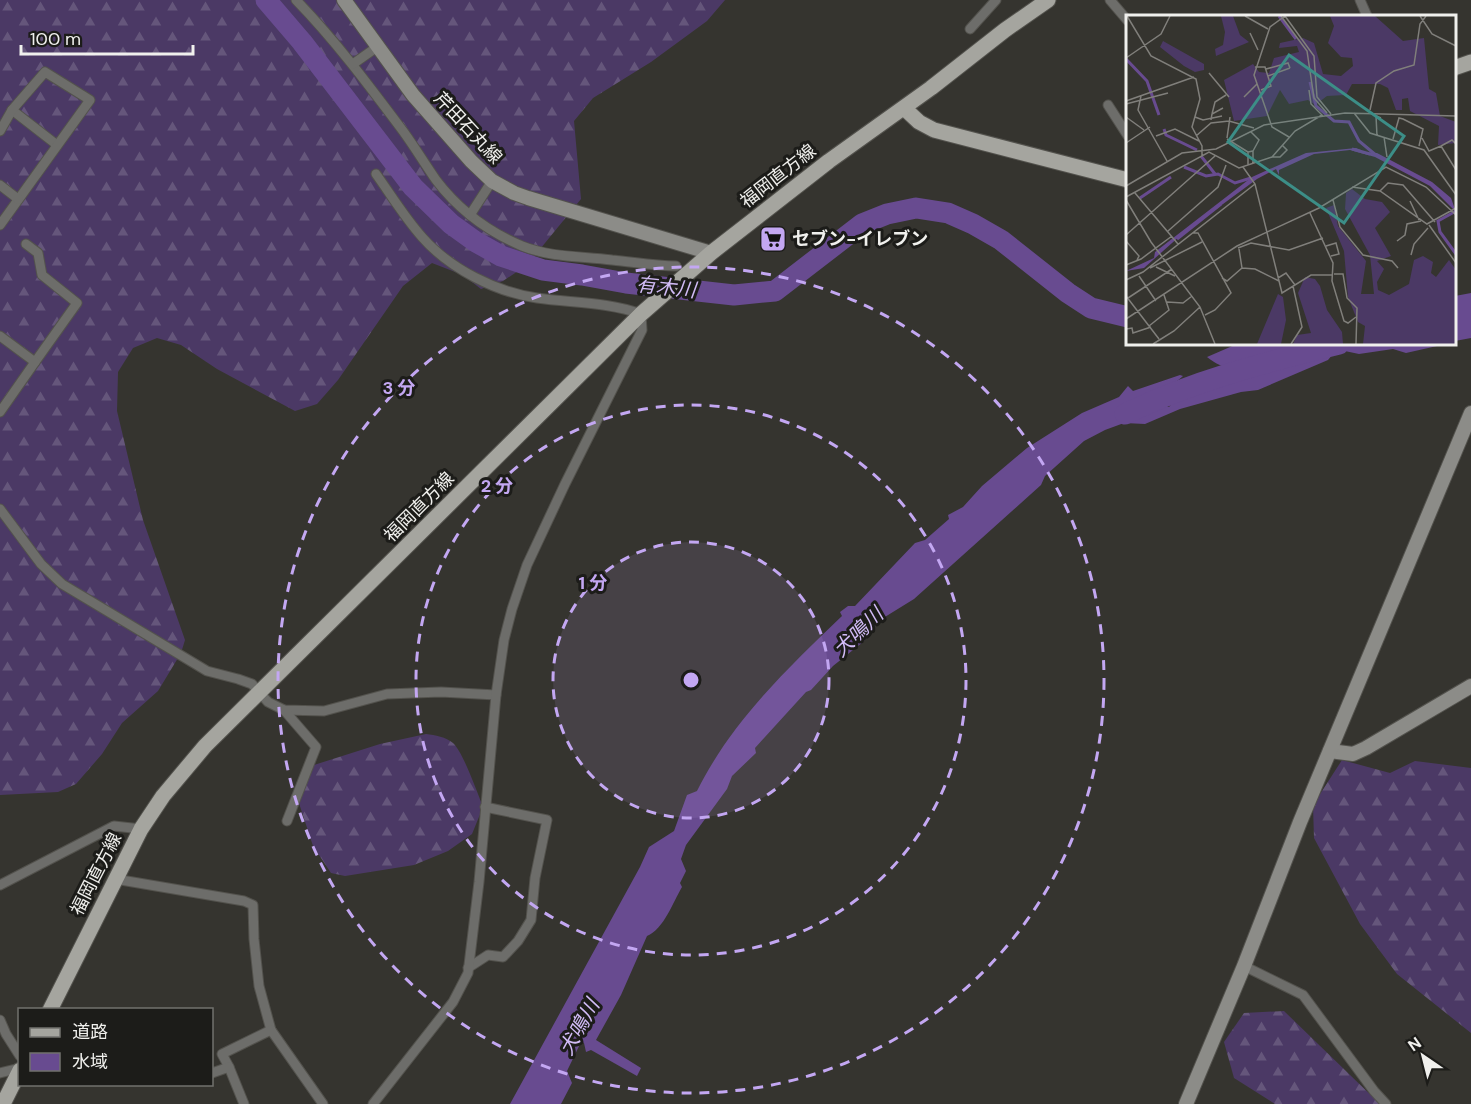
<svg xmlns="http://www.w3.org/2000/svg" width="1471" height="1104" viewBox="0 0 1471 1104" font-family="'DM Sans','Noto Sans JP',sans-serif">
  <defs>
    <pattern id="forest-firs" width="22" height="20" patternUnits="userSpaceOnUse" patternTransform="scale(1.5)"><rect width="22" height="20" fill="#4b3965"/><path d="M5 1l3.5 6h-7zM16 11l3.5 6h-7z" fill="#65567b"/></pattern>
  </defs>
  <rect width="100%" height="100%" fill="#35342f"/>
  <g fill="url(#forest-firs)">
    <polygon points="0,0 725,0 707,21 651,62 593,98 574,121 581,199 527,265 503,281 481,289 463,275 432,263 403,286 338,380 317,404 295,411 217,369 181,345 157,338 133,348 118,372 117,411 143,520 185,640 181,653 158,691 122,723 102,754 76,784 58,792 0,795"/>
    <path d="M426,734c9,1 20,3 27,9 10,9 24,49 30,64l-11,27 -24,17 -34,14 -69,11 -14,-3 -18,-27 -17,-52 4,-15 14,-14 66,-21z"/>
    <polygon points="1342,760 1390,773 1415,761 1471,768 1471,1033 1397,974 1360,924 1314,838 1313,805"/>
    <polygon points="1284,1011 1380,1104 1275,1104 1234,1078 1224,1042 1244,1013"/>
  </g>
  <g fill="#684b90">
    <polygon points="1471,293 1471,338 1455,341 1455,296"/>
    <path d="M1237,344h209l-40,9 -13,-4 -34,5 -19,-4 -7,4 -5,6 -70,30 -17,2 -61,17 -35,15 -21,-1 -19,7 -21,11 -39,35 -4,9 -127,114 -34,21 -17,22 -30,24 -22,24 -5,2 -51,56 1,5 -24,23 -5,13 -41,56 -5,14 5,12 -6,12 2,4c-9,15 -18,42 -35,49l-26,59 -25,45 45,28 -4,8 -46,-26 -5,2 -2,-9 -3,-1 -14,29 5,12 -11,21h-51l130,-237 9,-20 25,-16 13,-36 10,-4c35,-70 89,-121 145,-175l-2,-4 8,-6h7l60,-63 10,-3 24,-21 -1,-4 15,-8 19,-21 45,-38 55,-35 37,-16 9,-11 5,5 47,-16 3,1c-11,11 -25,12 -37,23l9,8h14c16,-20 51,-24 74,-33 8,-3 14,-6 23,-8l-7,-9c-24,-1 -24,22 -52,0z"/>
  </g>
  <g fill="none" stroke-linecap="round" stroke-linejoin="round">
    <g stroke="#684b90" stroke-width="21">
      <polyline points="266,0 302,42 413,187 451,224 476,242 501,256 543,270 582,275 626,283 734,295 775,291 862,224 887,214 916,208 948,213 973,224 1001,240 1068,293 1091,308 1128,317"/>
      <path d="M1125,414c68,-33 141,-52 214,-70"/>
    </g>
    <defs>
      <g id="street">
        <path d="M296,0c38,39 71,83 104,127 13,17 24,36 36,53 22,29 53,52 86,66 30,12 60,10 90,14 22,2 42,6 64,6"/>
        <polyline points="1110,0 1128,21"/>
        <polyline points="1360,0 1367,16"/>
        <polyline points="970,29 996,0"/>
        <polyline points="353,64 377,47"/>
        <polyline points="1108,105 1128,136"/>
        <polyline points="12,110 57,145"/>
        <polyline points="0,131 12,110 45,72 90,100 0,225"/>
        <polyline points="0,185 18,199"/>
        <polyline points="470,215 492,181"/>
        <polyline points="26,244 38,253 42,275 77,303 35,362"/>
        <polyline points="0,336 35,362 0,412"/>
        <polyline points="0,509 41,564 62,584 207,671 238,679 252,684 268,702 284,710 324,711 387,694 441,692 496,695"/>
        <polyline points="284,710 316,747 287,821"/>
        <polyline points="115,879 244,901 253,905 254,939 259,986 271,1030"/>
        <polyline points="0,885 114,826 141,829"/>
        <polyline points="1244,966 1303,995 1374,1091 1386,1104"/>
        <polyline points="468,968 488,955 503,957 518,941 531,920 535,878 547,820 485,807"/>
        <polyline points="0,1020 6,1034 20,1056"/>
        <polyline points="229,1067 222,1054 271,1030 323,1104"/>
        <polyline points="0,1073 20,1068"/>
        <polyline points="212,1073 229,1067 244,1104"/>
        <path d="M373,1104l80,-102 15,-29 11,-91 17,-187 8,-55 8,-31 15,-44 38,-81 77,-154 -1,-16c-33,-12 -69,-11 -104,-16 -41,-6 -87,-29 -115,-61 -17,-19 -31,-42 -46,-63"/>
      </g>
      <g id="secondary">
        <polyline points="344,0 413,95 471,161 492,181 514,193 528,198 711,253"/>
        <polyline points="1330,751 1353,754 1366,748 1471,686"/>
        <polyline points="1186,1104 1244,966 1300,822 1471,413"/>
      </g>
      <g id="primary">
        <polyline points="1454,68 1471,62"/>
        <polyline points="904,108 919,122 934,130 1128,180"/>
        <polyline points="50,1010 141,829 163,796 205,746 641,314 711,253 829,161 931,88 1005,30 1048,0"/>
        <polyline points="3,1104 20,1070"/>
      </g>
    </defs>
    <use href="#street" stroke="#53524d" stroke-width="11"/>
    <use href="#secondary" stroke="#53524d" stroke-width="16"/>
    <use href="#primary" stroke="#53524d" stroke-width="17"/>
    <use href="#street" stroke="#6d6d6a" stroke-width="9"/>
    <use href="#secondary" stroke="#8c8c88" stroke-width="14"/>
    <use href="#primary" stroke="#a5a59f" stroke-width="15"/>
  </g>
  <circle cx="691" cy="680" r="138" fill="#c3a7f2" fill-opacity=".12"/>
  <g fill="none" stroke="#c3a7f2" stroke-width="3" stroke-dasharray="10 8">
    <circle cx="691" cy="680" r="138"/>
    <circle cx="691" cy="680" r="275"/>
    <circle cx="691" cy="680" r="413"/>
  </g>
  <defs>
    <symbol id="supermarket-square" viewBox="-11 -11 22 22"><rect x="-9" y="-9" width="18" height="18" rx="4" fill="#c3a7f2" stroke="#1c1c19"/><path d="M-6-5.5h2.5l.6 2H6L4.5 2H-2.5L-4.4-4H-6ZM-1.5 3.2a1.3 1.3 0 1 0 .1 0ZM3 3.2a1.3 1.3 0 1 0 .1 0Z" fill="#111"/></symbol>
  </defs>
  <g fill-rule="evenodd">
    <use href="#supermarket-square" x="758" y="224" width="30" height="30"/>
  </g>
  <g text-anchor="middle" dominant-baseline="central" stroke-width="6" stroke-linejoin="round" paint-order="stroke">
    <g font-size="18" fill="#f0f0ed" stroke="#1c1c19">
      <text transform="translate(468 128) rotate(47)">芹田石丸線</text>
      <text transform="translate(778 176) rotate(-38)">福岡直方線</text>
      <text transform="translate(419 507) rotate(-45)">福岡直方線</text>
      <text transform="translate(96 874) rotate(-63)">福岡直方線</text>
    </g>
    <g font-size="18" font-weight="bold" fill="#f0f0ed" stroke="#1c1c19" text-anchor="start">
      <text x="792" y="239">セブン-イレブン</text>
    </g>
    <g font-size="20" font-style="italic" fill="#d1bbf6" stroke="#1c1c19">
      <text transform="translate(666 287) rotate(6)">有木川</text>
      <text transform="translate(858 632) rotate(-44)">犬鳴川</text>
      <text transform="translate(579 1027) rotate(-61)">犬鳴川</text>
    </g>
  </g>
  <g transform="translate(1126 15)">
    <rect width="330" height="330" fill="#35342f"/>
    <path d="M95,1h12l7,19 9,7 -33,14 -1,-7 8,-4 2,-13zM204,1h45l28,25 21,-3 5,51 7,4 4,23 16,6v21l-18,2 1,-19 -29,-15 -2,-13 -6,1v11h-6l-8,-22 -8,-4h-28l-6,11 -19,1 -12,9 -7,-5 -19,4 -9,-14 -13,26 -33,5 -10,-41 29,-16 6,8 10,1 5,-15 25,-6 -2,-6 -18,2 1,-5 23,-5 11,5 9,31 18,2 12,-10 -1,-8 -11,-1 -13,-14 6,-17zM37,26l41,23v6l-9,2 -11,-6 -24,-19zM226,174l13,10 17,3 8,10 -15,16 16,28 -14,5 7,8 -7,13 1,8 11,5 20,-11 5,-24 9,-4 10,6 -2,11 5,4 13,-17 7,10v74h-93l2,-18 -7,-4 -10,-25 -4,-46 -18,-43 8,-3 4,21 28,35 -5,33h13l-4,-39 -25,-46 1,-16zM179,262l10,2 5,7 7,24 15,22 1,12h-50l4,-9 14,-2 -13,-40zM152,279l5,3 3,23 -5,24h-24z" fill="#4b3965"/>
    <path d="M230,133l5,2 -3,2 19,1 55,29 19,16 5,14 -26,-26 -55,-29 -25,-7 -36,4 -35,16v5l-3,-6 -19,10 -76,56 -37,33 -18,3 28,-13 1,-6 97,-75 54,-24z" fill="#684b90"/>
    <path fill="none" stroke="#684b90" stroke-width="3" d="M153,1l17,23M0,44l21,22 12,34M184,67l6,24 18,15 15,1 10,19 18,15M38,114l2,6 31,15M226,134l18,5M75,141l14,18M58,152l22,9 12,-2 17,9 16,-5M14,183l31,-21M330,196l-18,10 2,11 16,22M51,224l44,-35"/>
    <path fill="none" stroke="#807f7b" stroke-width="1.5" d="M1,1l24,40 45,23 4,20 -8,28 10,19v10M119,1l23,13M155,1l26,35 7,47 13,15M159,1l-15,11 -16,48 18,52 17,10M159,1l29,40 3,41 14,17M294,1l12,18 24,12M124,18l8,17M0,43l35,-24 9,-18M129,52h10l6,19 -10,4M140,54l22,-6 2,5M83,58l20,24M142,61l22,-8M15,81l-3,14 29,51M118,82l13,-13M0,86l68,-24M0,89l42,-11M244,95l6,-27 18,-12 20,-6 6,-41 6,-8M228,98l16,20 54,17 32,45M86,99l3,-12 11,-7M0,102l18,13M69,102l8,3 19,-4M85,105l1,-6 11,-6M125,117l8,8 -6,11M30,121l19,-7 24,12M70,121l15,-13 18,-2 25,7M251,121l-1,-20 5,2M258,122l3,20M101,123l3,-21M296,123l7,13 12,-5 15,24M101,124l21,13v13M267,124l6,-21 4,1 20,10 -4,17M0,128l24,-16M315,131l11,-6 4,4M122,137l5,-1v13M146,142h8l7,-7 -5,-5M117,152l12,17 27,109 29,-18h22M0,171l56,-33 34,-4 48,-24 81,-12 111,3M226,172l28,4 47,33 29,-16M254,176l8,-8 15,2 32,37M9,178l43,51M0,182l83,-45 30,16 33,-11 23,-26 27,-16 -11,-11 -2,-14M0,185l25,42 49,65 15,37M207,185l7,27 23,28 29,6 6,7M284,186l9,19M184,198l23,50 -1,18 12,40 4,2 8,-6M303,210l27,38M42,216l50,-44 8,-22M67,218h5l33,60 -16,17 -10,5M0,220l89,-79M0,226l13,15 -2,4M271,226l8,-6 2,-11 14,-3M200,231l10,-3 3,11 -8,2M112,233l13,-5 38,7 34,-12M113,234l3,19M285,240l3,-11 14,-16M0,250l15,-6 31,-23M30,252l19,9M24,253l52,-26M116,253l13,1 24,12M208,259h9l4,24 10,10 -1,36M13,261l17,25M96,263l5,3 15,-13M152,263l8,-5 9,12M0,265l17,-8 112,-88M0,281l33,43M2,283l44,-29M41,287l16,1 9,-7M0,304l111,-73 82,-38 67,-41 40,20 30,28M23,311l20,-16 -5,-15M0,314l6,-1 1,5 18,-6M27,329l21,-13 26,-24M165,329l11,-17 -9,-41"/>
    <path fill="#3c8e87" fill-opacity="0.15" stroke="#3c8e87" stroke-width="3" d="M163,40l115,81 -60,87 -116,-81z"/>
    <rect width="330" height="330" fill="none" stroke="#f0f0ed" stroke-width="3"/>
  </g>
  <circle cx="691" cy="680" r="9" fill="#c3a7f2" stroke="#1c1c19" stroke-width="3"/>
  <g font-size="18" text-anchor="middle" font-weight="bold" fill="#c3a7f2" stroke="#1c1c19" stroke-width="6" stroke-linejoin="round" paint-order="stroke">
    <text x="399" y="394">3 分</text>
    <text x="497" y="492">2 分</text>
    <text x="593" y="589">1 分</text>
  </g>
  <rect x="18" y="1008" width="195" height="78" fill="#1c1c19" stroke="#71716e" stroke-width="1.5"/>
  <rect x="30" y="1028" width="30" height="9" fill="#a5a59f" stroke="#71716e" stroke-width="1.5"/>
  <text x="72" y="1038" font-size="18" fill="#f0f0ed">道路</text>
  <rect x="30" y="1053" width="30" height="18" fill="#684b90" stroke="#71716e" stroke-width="1.5"/>
  <text x="72" y="1068" font-size="18" fill="#f0f0ed">水域</text>
  <g transform="translate(1423 1056) rotate(325)" stroke="#1c1c19" stroke-width="4.5" paint-order="stroke">
  <path d="M0-4.5L10 22L0 15L-10 22Z" fill="#f0f0ed"/>
  <text y="-9" font-size="16" font-weight="bold" text-anchor="middle" fill="#f0f0ed">N</text>
  </g>
  <path d="M21 45v9h172v-9" fill="none" stroke="#f0f0ed" stroke-width="3"/>
  <text x="30" y="45" font-size="18" fill="#f0f0ed" stroke="#1c1c19" stroke-width="4.5" paint-order="stroke">100 m</text>
</svg>
